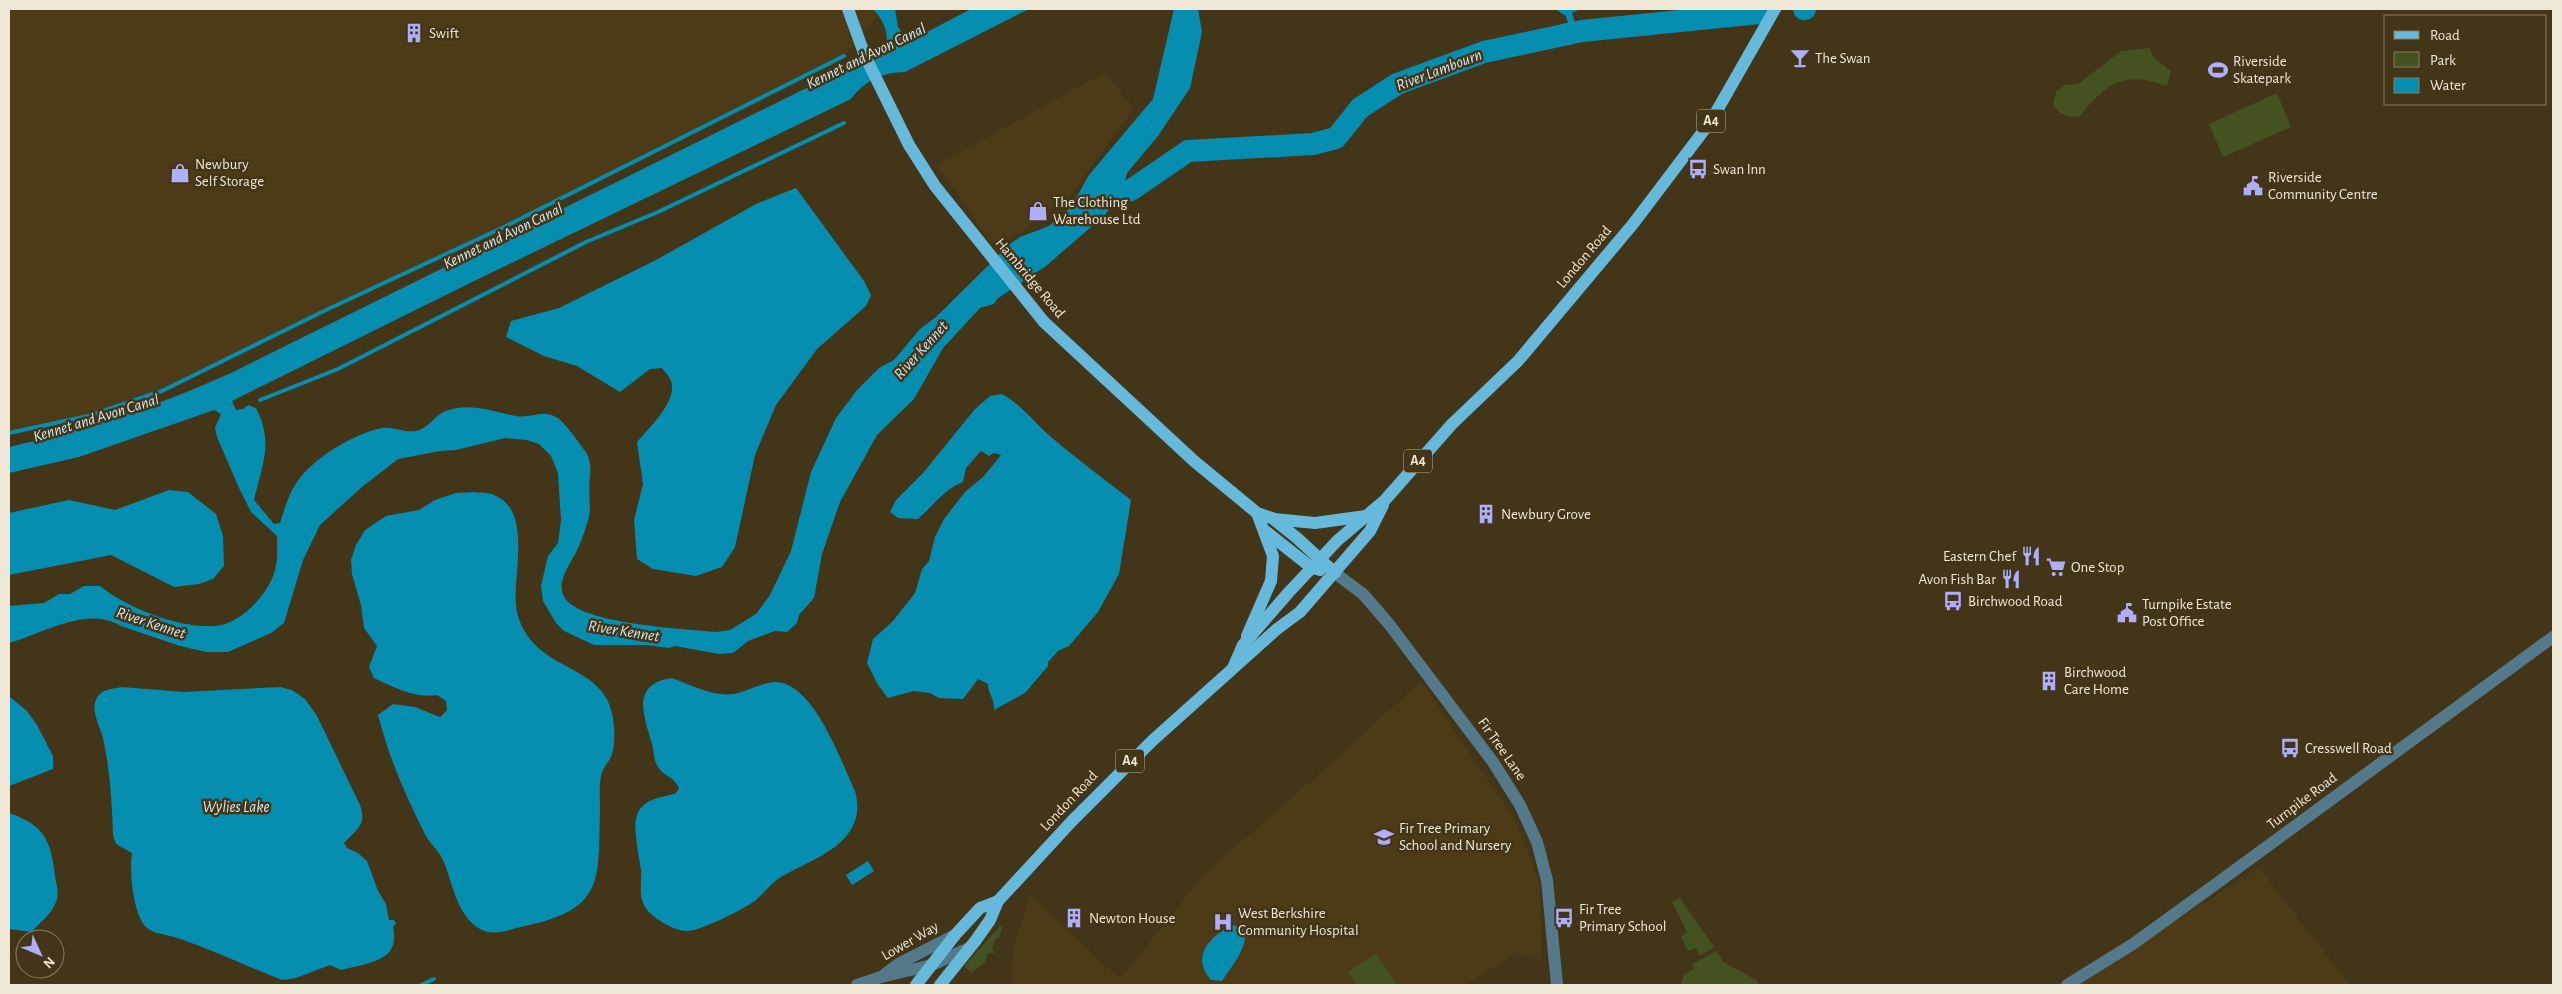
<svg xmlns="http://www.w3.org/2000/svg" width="2562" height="994" viewBox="0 0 2562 994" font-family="'Alegreya Sans',sans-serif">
  <rect width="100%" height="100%" fill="#433518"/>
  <g fill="#4c3b16">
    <polygon points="9,9 883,9 844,56 504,227 326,310 162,391 88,416 9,433"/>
    <polygon points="1104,73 1134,108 1069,197 996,249 937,165"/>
    <polygon points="1421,681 1518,825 1540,886 1542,962 1517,953 1465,985 1015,985 1012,979 1013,949 1030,895 1120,979 1204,874 1334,761"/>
    <polygon points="2259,868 2350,985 2074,985"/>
  </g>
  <g fill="#445121">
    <path d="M2150,48l3,9 18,14 -4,15c-44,-16 -60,-3 -88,31 -13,-1 -19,-1 -26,-13l3,-12 9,-7 13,-1 43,-33z"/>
    <polygon points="2277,93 2291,127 2223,157 2209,124"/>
    <polygon points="1680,898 1714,947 1700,956 1696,948 1688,951 1681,937 1687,932 1672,902"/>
    <polygon points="1000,926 1002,927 999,938 995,939 992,950 995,953 988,953 985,962 971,973 964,966"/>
    <polygon points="1717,951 1723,962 1758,981 1759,985 1681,985 1684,974 1694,969 1692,964"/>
    <polygon points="1376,953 1397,985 1356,985 1348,972"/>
  </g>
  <g fill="#068eb0">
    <path d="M873,9h22l3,18 8,11 21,-6 44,-23h58l-124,63c-23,0 -41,9 -54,27l-381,184 -238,118 4,9 7,-1 5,-4 8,3c18,35 6,57 -2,92l20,24 6,-1c4,-12 8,-27 15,-38 16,-26 58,-51 87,-57 11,-2 23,5 33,3 14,-2 19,-16 31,-20 24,-9 47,1 70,5 15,3 26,-7 40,1 7,3 24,27 29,34 8,12 5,23 4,36 0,11 2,20 0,30 -3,10 -6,20 -10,29 -6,15 -25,36 -14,52 16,26 119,31 151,34l14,-2 26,-16 14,-19 21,-44 20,-79 25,-54 21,-28 22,-22 15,-8 26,-31 16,-12 74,-73 10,-7 29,-11 22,-19 18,-32 64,-76 21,-90h24l4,23 -12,56 -32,48 -31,37 -3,12 -18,29 -60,52 -49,33 -3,5 -14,4 -37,40 -29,51 -37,36 -37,67 -18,52 -8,44 -15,17 -2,8 -10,9 -12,-1 -27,10 -15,12 -14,1 -44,-8 -6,2 -23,-3h-52l-30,-14 -8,-8 -13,-22 -2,-15 7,-30 10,-13 3,-23 -3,-47 -7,-17 -12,-12 -12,-4 -22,-2 -49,12 -16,1 -42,8 -36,28 -42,38 -17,35 -19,63 -13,10 -43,19h-22l-26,-6 -59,-20c-35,-21 -78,8 -112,17v-37l35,-3 15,-9h11l14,-8h16c27,22 80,43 116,40 25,-3 53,-32 59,-56 3,-11 2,-22 2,-34l-26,-24 -12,-24 -22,-51 -2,-9 6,-14 -7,-4 -135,47 -70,16v-26c80,-18 149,-41 224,-75l614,-304c39,-1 53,-30 26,-59z"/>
    <polygon points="1555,9 1580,9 1572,13 1575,23 1568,23 1566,16"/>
    <path d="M796,188l68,93 7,14 -5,11 -49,43 -41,56 -21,50 -20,92 -13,20 -26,9 -43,-7 -16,-10 -3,-39 9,-36 -6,-42c12,-14 41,-41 34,-61 -1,-4 -6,-9 -9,-13l-12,1 -30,23 -43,-26 -33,-10 -38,-19 5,-16 48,-13 97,-48 100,-56z"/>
    <path d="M1002,394c20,11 32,28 49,43 26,22 53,42 80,63l-12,74 -21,38 -29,34 -11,5 -10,11v4l-23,27 -31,17c1,-11 -6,-16 -6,-26l-10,-5 -15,20 -24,-1 -9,-5 -16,-2 -26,7 -10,-13 -11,-22 6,-24 20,-18 22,-28 7,-24 7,-8 6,-24 9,-18 21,-27 19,-16 17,-21 -7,-2 -5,3 -8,-5 -15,17 -3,14c-19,7 -30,24 -45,37l-20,-1 -8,-6 6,-12 27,-27 52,-64 15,-13z"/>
    <polygon points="169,490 188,492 216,514 223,536 224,566 213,579 199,584 174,587 111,555 9,575 9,513 69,500 115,510"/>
    <path d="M473,492c6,1 15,0 21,3 41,16 16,86 23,117 16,66 95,46 97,116 1,8 0,22 -3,29 -3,6 -9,12 -10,19 -2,10 -1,23 -1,33 -2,72 5,100 -75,117 -14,3 -31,11 -45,3 -24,-14 -27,-46 -37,-69 -4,-9 -12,-15 -17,-24 -20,-39 -37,-78 -48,-121l15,-11 22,3 25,10 7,-7 -1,-9 -9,-6c-21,4 -44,-8 -63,-17l-5,-11 8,-21 -13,-18 -3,-23 -9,-31 -1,-14 5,-15 9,-15 21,-14 33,-6 16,-10 21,-7z"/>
    <path d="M672,678c19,7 42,19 62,16 14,-3 26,-11 41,-12 39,0 66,80 80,109 4,15 3,27 -5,40 -14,22 -47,33 -69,46 -10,6 -16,15 -25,23 -12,9 -55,31 -69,31 -13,0 -35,-13 -42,-24 -7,-12 -3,-24 -4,-37 -2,-11 -4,-23 -5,-34 -4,-32 12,-37 39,-42l4,-5c-4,-13 -15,-12 -21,-22 -4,-5 -4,-16 -6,-23 -8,-28 -22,-60 20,-66z"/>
    <path d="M122,687l62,5 96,-5 12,3 13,9 12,17 43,89c7,20 -3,24 -16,38l3,5 11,5 9,8 11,30 8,13 3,16h5l2,3 -3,4c8,35 -25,36 -52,43l-11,-5 -34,13 -14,2c-36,-14 -71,-31 -108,-43 -9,-3 -21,-3 -28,-10 -13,-13 -17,-57 -14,-74l-16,-9 -3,-9c-1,-33 -3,-65 -10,-97 -3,-11 -12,-27 -7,-38 4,-11 16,-11 26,-13z"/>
    <polygon points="9,696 27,711 37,725 53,756 53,769 9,786"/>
    <path d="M9,813c35,12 42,27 46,63 1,6 4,16 2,23 -4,14 -16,23 -26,33l-22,-3z"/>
    <polygon points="868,861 874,871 852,885 846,875"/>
    <path d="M1233,925l10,3c8,17 -12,39 -21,53l-11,-1c-21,-24 -1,-44 22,-55z"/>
  </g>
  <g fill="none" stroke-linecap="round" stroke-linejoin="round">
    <g stroke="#068eb0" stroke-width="4">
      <polyline points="260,400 338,369 586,242 658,212 844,123"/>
      <polyline points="9,433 88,416 162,391 326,310 504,227 844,56"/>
      <polyline points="421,985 434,979"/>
    </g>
    <g stroke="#068eb0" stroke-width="22">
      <polyline points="1804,9 1805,9"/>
      <polyline points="1090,202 1131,190 1188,151 1313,144 1336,138 1360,108 1397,84 1484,52 1582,31 1759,13"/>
    </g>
    <g stroke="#53798a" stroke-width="12">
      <polyline points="1335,573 1363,594 1389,624 1493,762 1520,805 1537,842 1547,880 1557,985"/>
      <polyline points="885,974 900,963 955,935"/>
      <polyline points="857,985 881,977 932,965 969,948"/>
      <polyline points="2067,985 2133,944 2220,881 2553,637"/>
    </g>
    <g stroke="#67b9db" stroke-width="12">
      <polyline points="848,9 865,56 909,145 935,186 1044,322 1194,461 1257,513 1272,518 1297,538 1335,573"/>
      <polyline points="1274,519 1315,523 1366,516"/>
      <polyline points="1264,530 1312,568 1320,570"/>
      <polyline points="1247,636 1271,581 1273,556 1257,513"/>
      <polyline points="1233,668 1243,645 1289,592 1338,540 1385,500 1452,424 1518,361 1633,224 1711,121 1775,9"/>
      <polyline points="916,985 955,935 980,908 998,901"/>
      <polyline points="940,985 976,940 990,920 998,901 1072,821 1152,741 1277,629 1300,612 1370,531 1383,505"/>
    </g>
  </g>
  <defs>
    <symbol id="building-bare" viewBox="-9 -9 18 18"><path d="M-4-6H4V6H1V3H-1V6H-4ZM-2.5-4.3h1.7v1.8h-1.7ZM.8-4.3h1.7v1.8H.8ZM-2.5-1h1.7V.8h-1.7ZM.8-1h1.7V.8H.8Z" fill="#afaefa" stroke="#433518" stroke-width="2.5" paint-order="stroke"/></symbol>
    <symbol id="bar-bare" viewBox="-9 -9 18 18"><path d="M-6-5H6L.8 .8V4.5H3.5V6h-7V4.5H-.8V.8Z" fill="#afaefa" stroke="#433518" stroke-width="2.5" paint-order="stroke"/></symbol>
    <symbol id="stadium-bare" viewBox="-9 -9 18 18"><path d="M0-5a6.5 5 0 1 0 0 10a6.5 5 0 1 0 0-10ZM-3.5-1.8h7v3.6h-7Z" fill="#afaefa" stroke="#433518" stroke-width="2.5" paint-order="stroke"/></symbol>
    <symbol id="bus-bare" viewBox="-9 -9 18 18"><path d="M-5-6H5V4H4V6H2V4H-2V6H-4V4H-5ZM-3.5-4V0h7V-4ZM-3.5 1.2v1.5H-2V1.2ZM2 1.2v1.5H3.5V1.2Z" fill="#afaefa" stroke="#433518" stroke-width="2.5" paint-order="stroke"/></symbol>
    <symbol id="shop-bare" viewBox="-9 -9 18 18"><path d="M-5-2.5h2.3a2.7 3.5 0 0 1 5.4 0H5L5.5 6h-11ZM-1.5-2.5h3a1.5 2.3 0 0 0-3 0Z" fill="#afaefa" stroke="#433518" stroke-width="2.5" paint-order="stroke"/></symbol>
    <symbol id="civic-bare" viewBox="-9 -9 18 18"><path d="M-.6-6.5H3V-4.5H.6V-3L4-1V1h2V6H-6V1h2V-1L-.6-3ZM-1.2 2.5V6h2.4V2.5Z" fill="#afaefa" stroke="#433518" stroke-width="2.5" paint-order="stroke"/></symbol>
    <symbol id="restaurant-bare" viewBox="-9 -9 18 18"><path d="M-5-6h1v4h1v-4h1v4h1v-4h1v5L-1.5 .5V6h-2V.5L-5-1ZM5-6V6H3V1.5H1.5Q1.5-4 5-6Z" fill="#afaefa" stroke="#433518" stroke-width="2.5" paint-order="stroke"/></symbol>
    <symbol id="supermarket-bare" viewBox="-9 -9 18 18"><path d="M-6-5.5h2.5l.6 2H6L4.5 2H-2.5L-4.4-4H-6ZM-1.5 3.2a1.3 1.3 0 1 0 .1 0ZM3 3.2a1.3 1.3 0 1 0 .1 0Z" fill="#afaefa" stroke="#433518" stroke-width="2.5" paint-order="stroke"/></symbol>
    <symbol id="school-bare" viewBox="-9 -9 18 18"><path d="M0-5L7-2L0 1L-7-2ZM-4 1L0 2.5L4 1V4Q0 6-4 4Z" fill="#afaefa" stroke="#433518" stroke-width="2.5" paint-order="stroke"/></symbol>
    <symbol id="hospital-bare" viewBox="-9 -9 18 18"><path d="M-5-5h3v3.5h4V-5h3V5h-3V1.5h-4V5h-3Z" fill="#afaefa" stroke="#433518" stroke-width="2.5" paint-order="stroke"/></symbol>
  </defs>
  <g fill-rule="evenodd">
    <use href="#building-bare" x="400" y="19" width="28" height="28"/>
    <use href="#bar-bare" x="1786" y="44" width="28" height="28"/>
    <use href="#stadium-bare" x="2204" y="56" width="28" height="28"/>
    <use href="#bus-bare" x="1684" y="155" width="28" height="28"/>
    <use href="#shop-bare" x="166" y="159" width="28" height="28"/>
    <use href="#civic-bare" x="2239" y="172" width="28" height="28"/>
    <use href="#shop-bare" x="1024" y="197" width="28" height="28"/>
    <use href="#building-bare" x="1472" y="500" width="28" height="28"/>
    <use href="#restaurant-bare" x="2017" y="542" width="28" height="28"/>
    <use href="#supermarket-bare" x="2042" y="553" width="28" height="28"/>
    <use href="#restaurant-bare" x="1997" y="565" width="28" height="28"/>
    <use href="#bus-bare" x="1939" y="587" width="28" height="28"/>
    <use href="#civic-bare" x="2113" y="599" width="28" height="28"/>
    <use href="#building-bare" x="2035" y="667" width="28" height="28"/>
    <use href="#bus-bare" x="2276" y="734" width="28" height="28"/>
    <use href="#school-bare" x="1370" y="823" width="28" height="28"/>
    <use href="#building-bare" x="1060" y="904" width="28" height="28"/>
    <use href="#bus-bare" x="1550" y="904" width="28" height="28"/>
    <use href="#hospital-bare" x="1209" y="908" width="28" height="28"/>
  </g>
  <g text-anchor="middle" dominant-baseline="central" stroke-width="5" stroke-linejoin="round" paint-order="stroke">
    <g fill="#433518" stroke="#bbb29d" stroke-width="1">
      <rect x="1697" y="109.5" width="28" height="23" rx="4"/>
      <rect x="1404" y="449.5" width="28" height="23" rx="4"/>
      <rect x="1116" y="749.5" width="28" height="23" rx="4"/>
    </g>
    <g font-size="14" font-weight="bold" fill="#efe7d6">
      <text x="1711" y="121">A4</text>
      <text x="1418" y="461">A4</text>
      <text x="1130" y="761">A4</text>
    </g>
    <g font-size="15" fill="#efe7d6" stroke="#433518" text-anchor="start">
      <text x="429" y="33">Swift</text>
      <text x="1815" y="58">The Swan</text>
      <text x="2233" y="61">Riverside<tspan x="2233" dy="17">Skatepark</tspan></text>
      <text x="195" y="164">Newbury<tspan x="195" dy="17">Self Storage</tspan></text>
      <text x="1713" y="169">Swan Inn</text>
      <text x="2268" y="177">Riverside<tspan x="2268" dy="17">Community Centre</tspan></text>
      <text x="1053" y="202">The Clothing<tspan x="1053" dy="17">Warehouse Ltd</tspan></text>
      <text x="1501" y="514">Newbury Grove</text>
      <text x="2016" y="556" text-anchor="end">Eastern Chef</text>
      <text x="2071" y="567">One Stop</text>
      <text x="1996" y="579" text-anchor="end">Avon Fish Bar</text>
      <text x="1968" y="601">Birchwood Road</text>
      <text x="2142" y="604">Turnpike Estate<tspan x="2142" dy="17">Post Office</tspan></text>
      <text x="2064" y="672">Birchwood<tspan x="2064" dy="17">Care Home</tspan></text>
      <text x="2305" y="748">Cresswell Road</text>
      <text x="1399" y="828">Fir Tree Primary<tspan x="1399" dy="17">School and Nursery</tspan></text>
      <text x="1579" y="909">Fir Tree<tspan x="1579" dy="17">Primary School</tspan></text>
      <text x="1238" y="913">West Berkshire<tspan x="1238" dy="17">Community Hospital</tspan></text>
      <text x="1089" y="918">Newton House</text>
    </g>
    <g font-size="15" fill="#efe7d6" stroke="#433518">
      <text transform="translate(1584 257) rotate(-50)">London Road</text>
      <text transform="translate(1030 278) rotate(50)">Hambridge Road</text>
      <text transform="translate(1502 749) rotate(55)">Fir Tree Lane</text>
      <text transform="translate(1069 801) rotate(-47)">London Road</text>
      <text transform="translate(2302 801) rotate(-37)">Turnpike Road</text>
      <text transform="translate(910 941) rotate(-30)">Lower Way</text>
    </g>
    <g font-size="16" font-style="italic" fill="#d1e9f2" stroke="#433518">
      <text transform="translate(866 56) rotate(-26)">Kennet and Avon Canal</text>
      <text transform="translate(1439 70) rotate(-21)">River Lambourn</text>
      <text transform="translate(503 236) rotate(-26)">Kennet and Avon Canal</text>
      <text transform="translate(921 350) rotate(-48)">River Kennet</text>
      <text transform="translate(96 418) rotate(-17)">Kennet and Avon Canal</text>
      <text transform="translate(151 623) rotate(18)">River Kennet</text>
      <text transform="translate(624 631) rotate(9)">River Kennet</text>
      <text x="236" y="807">Wylies Lake</text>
    </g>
  </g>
  <rect width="2562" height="994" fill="none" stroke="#efe7d6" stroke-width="20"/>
  <rect x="2384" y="15" width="162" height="90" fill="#433518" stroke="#887c64"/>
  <rect x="2394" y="31" width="25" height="8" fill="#67b9db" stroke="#887c64"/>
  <text x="2430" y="40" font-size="15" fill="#efe7d6">Road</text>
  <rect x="2394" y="52" width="25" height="15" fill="#445121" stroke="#887c64"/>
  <text x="2430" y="65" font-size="15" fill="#efe7d6">Park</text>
  <rect x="2394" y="78" width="25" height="15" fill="#068eb0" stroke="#887c64"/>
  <text x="2430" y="90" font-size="15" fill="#efe7d6">Water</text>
  <g transform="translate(40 954) rotate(134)"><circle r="24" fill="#433518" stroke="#887c64"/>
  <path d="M0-4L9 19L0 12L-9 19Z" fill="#afaefa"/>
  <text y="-8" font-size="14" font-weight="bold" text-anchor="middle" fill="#efe7d6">N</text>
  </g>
</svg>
